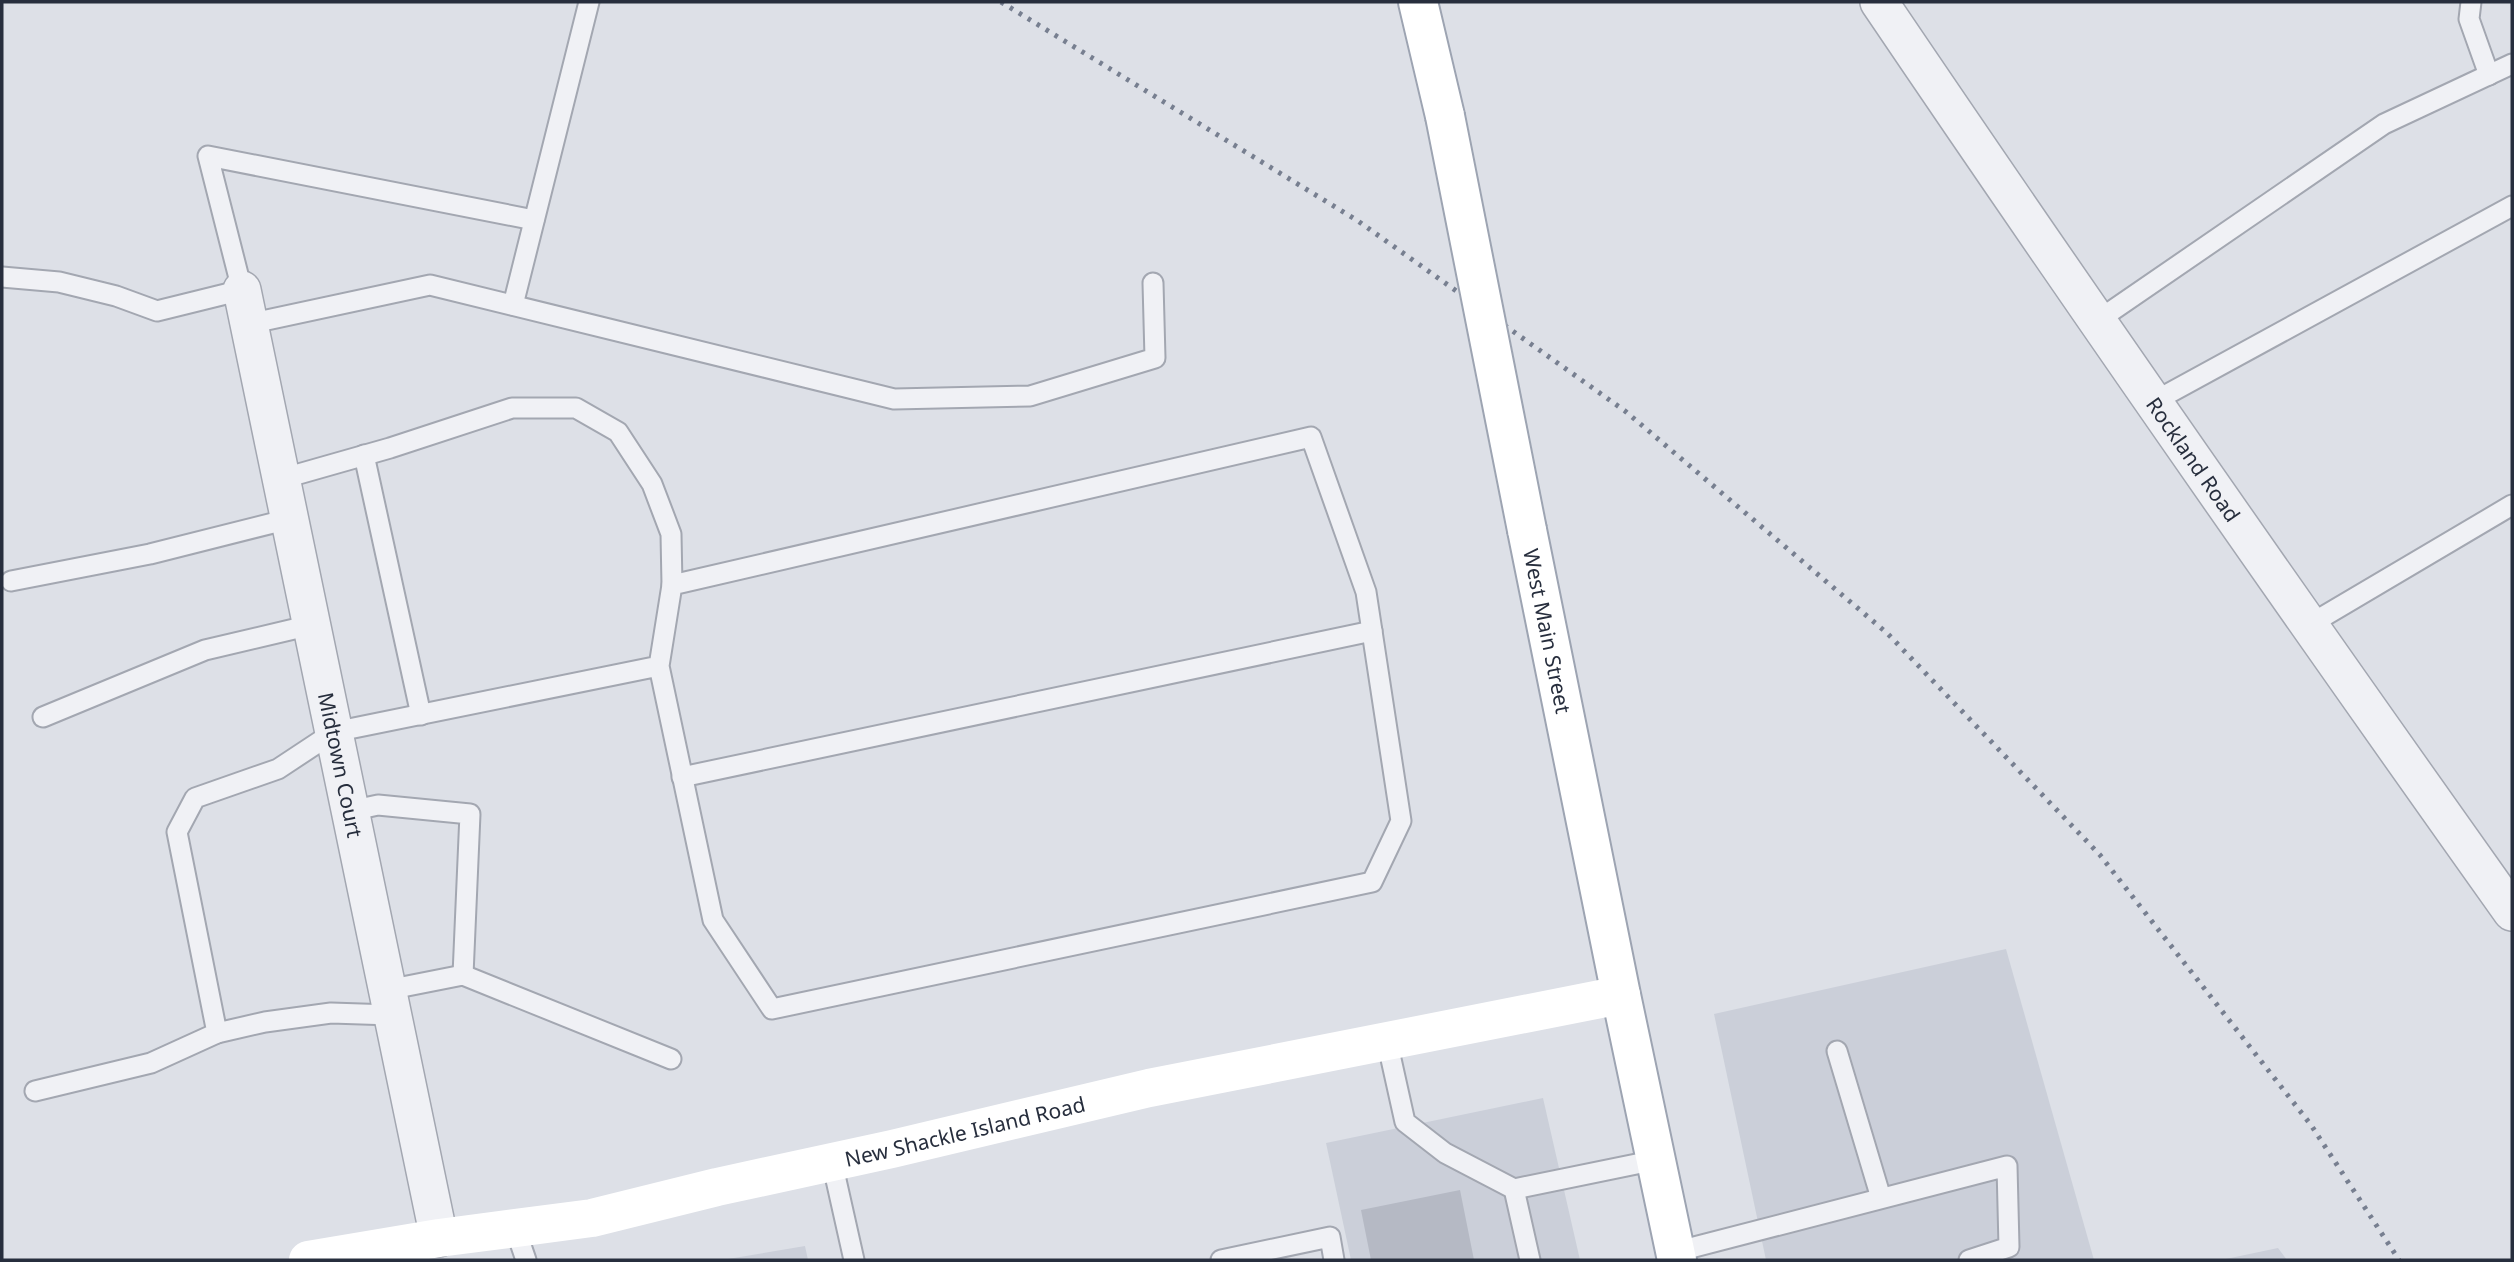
<svg xmlns="http://www.w3.org/2000/svg" width="2514" height="1262" viewBox="0 0 2514 1262" font-family="'Noto Sans',sans-serif">
  <rect width="100%" height="100%" fill="#dde0e7"/>
  <g fill="#cbcfd9">
    <polygon points="2006,949 2094,1260 1766,1260 1714,1014"/>
    <polygon points="1543,1098 1580,1260 1351,1260 1326,1143"/>
    <polygon points="805,1246 808,1260 722,1260"/>
    <polygon points="2278,1248 2287,1260 2221,1260"/>
  </g>
  <polygon fill="#b5b9c4" points="1460,1190 1474,1260 1371,1260 1361,1210"/>
  <g fill="none" stroke-linecap="round" stroke-linejoin="round">
    <defs>
      <g id="service">
        <polyline points="2471,2 2469,19 2489,75"/>
        <polyline points="2,277 59,282 116,296 157,311 242,290 208,156 534,220"/>
        <polyline points="513,305 589,2"/>
        <polyline points="2097,321 2384,124 2512,64"/>
        <polyline points="248,324 430,285 894,399 1030,396 1155,358 1153,283"/>
        <polyline points="2153,402 2512,206"/>
        <polyline points="364,455 421,715"/>
        <polyline points="281,479 390,448 512,408 576,408 618,432 652,484 671,534 672,585"/>
        <polyline points="11,581 150,554 289,519"/>
        <polyline points="2309,625 2512,505"/>
        <polyline points="43,717 205,650 311,625"/>
        <polyline points="682,777 1372,631"/>
        <polyline points="350,811 378,805 470,814 463,975"/>
        <polyline points="387,990 463,975 671,1059"/>
        <polyline points="217,1033 265,1022 331,1013 392,1015"/>
        <polyline points="1387,1041 1405,1122 1445,1153 1514,1189 1530,1260"/>
        <polyline points="1837,1051 1881,1198"/>
        <polyline points="35,1091 151,1063 217,1033 177,832 195,798 278,769 334,732 659,666 713,920 772,1009 1372,882 1401,821 1366,592 1311,437 672,585 659,666"/>
        <polyline points="832,1162 854,1260"/>
        <polyline points="1514,1189 1656,1160"/>
        <polyline points="515,1228 526,1260"/>
        <polyline points="1675,1252 2007,1166 2009,1247 1969,1260"/>
        <polyline points="1221,1260 1330,1237 1334,1260"/>
      </g>
      <g id="minor">
        <path id="s1" d="M1879,2c207,306 419,609 633,910"/>
        <path id="s2" d="M242,290l197,948"/>
      </g>
      <g id="primary">
        <polyline points="1418,2 1445,116"/>
        <path id="s4" d="M1527,530l94,465 56,265"/>
      </g>
    </defs>
    <use href="#service" stroke="#a3a7b1" stroke-width="23"/>
    <use href="#minor" stroke="#a3a7b1" stroke-width="40"/>
    <use href="#primary" stroke="#9da4b2" stroke-width="42"/>
    <use href="#service" stroke="#f0f1f5" stroke-width="19"/>
    <use href="#minor" stroke="#f0f1f5" stroke-width="37"/>
    <path stroke="#fff" stroke-width="38" id="s3" d="M308,1260l131,-22 153,-20 125,-31 175,-38 257,-61 472,-93"/>
    <use href="#primary" stroke="#fff" stroke-width="38"/>
    <polyline stroke="#777f90" stroke-width="5" stroke-dasharray="3.5 7" stroke-linecap="butt" points="1001,2 1358,221 1625,411 1887,633 2100,855 2311,1125 2399,1260"/>
    <defs>
      <polyline id="primary-bridge" points="1445,116 1527,530"/>
    </defs>
    <use href="#primary-bridge" stroke="#9da4b2" stroke-width="42" stroke-linecap="butt"/>
    <use href="#primary-bridge" stroke="#fff" stroke-width="38"/>
  </g>
  <g text-anchor="middle" dominant-baseline="central" stroke-width="6" stroke-linejoin="round" paint-order="stroke">
    <g font-size="21" fill="#272e3d" stroke="#edeff5">
      <text stroke="none"><textPath href="#s1" startOffset="555">Rockland Road</textPath></text>
      <text stroke="none"><textPath href="#s4" startOffset="103">West Main Street</textPath></text>
      <text stroke="none"><textPath href="#s2" startOffset="485">Midtown Court</textPath></text>
      <text stroke="none"><textPath href="#s3" startOffset="670">New Shackle Island Road</textPath></text>
    </g>
  </g>
  <rect width="2514" height="1262" fill="none" stroke="#272e3d" stroke-width="7"/>
</svg>
